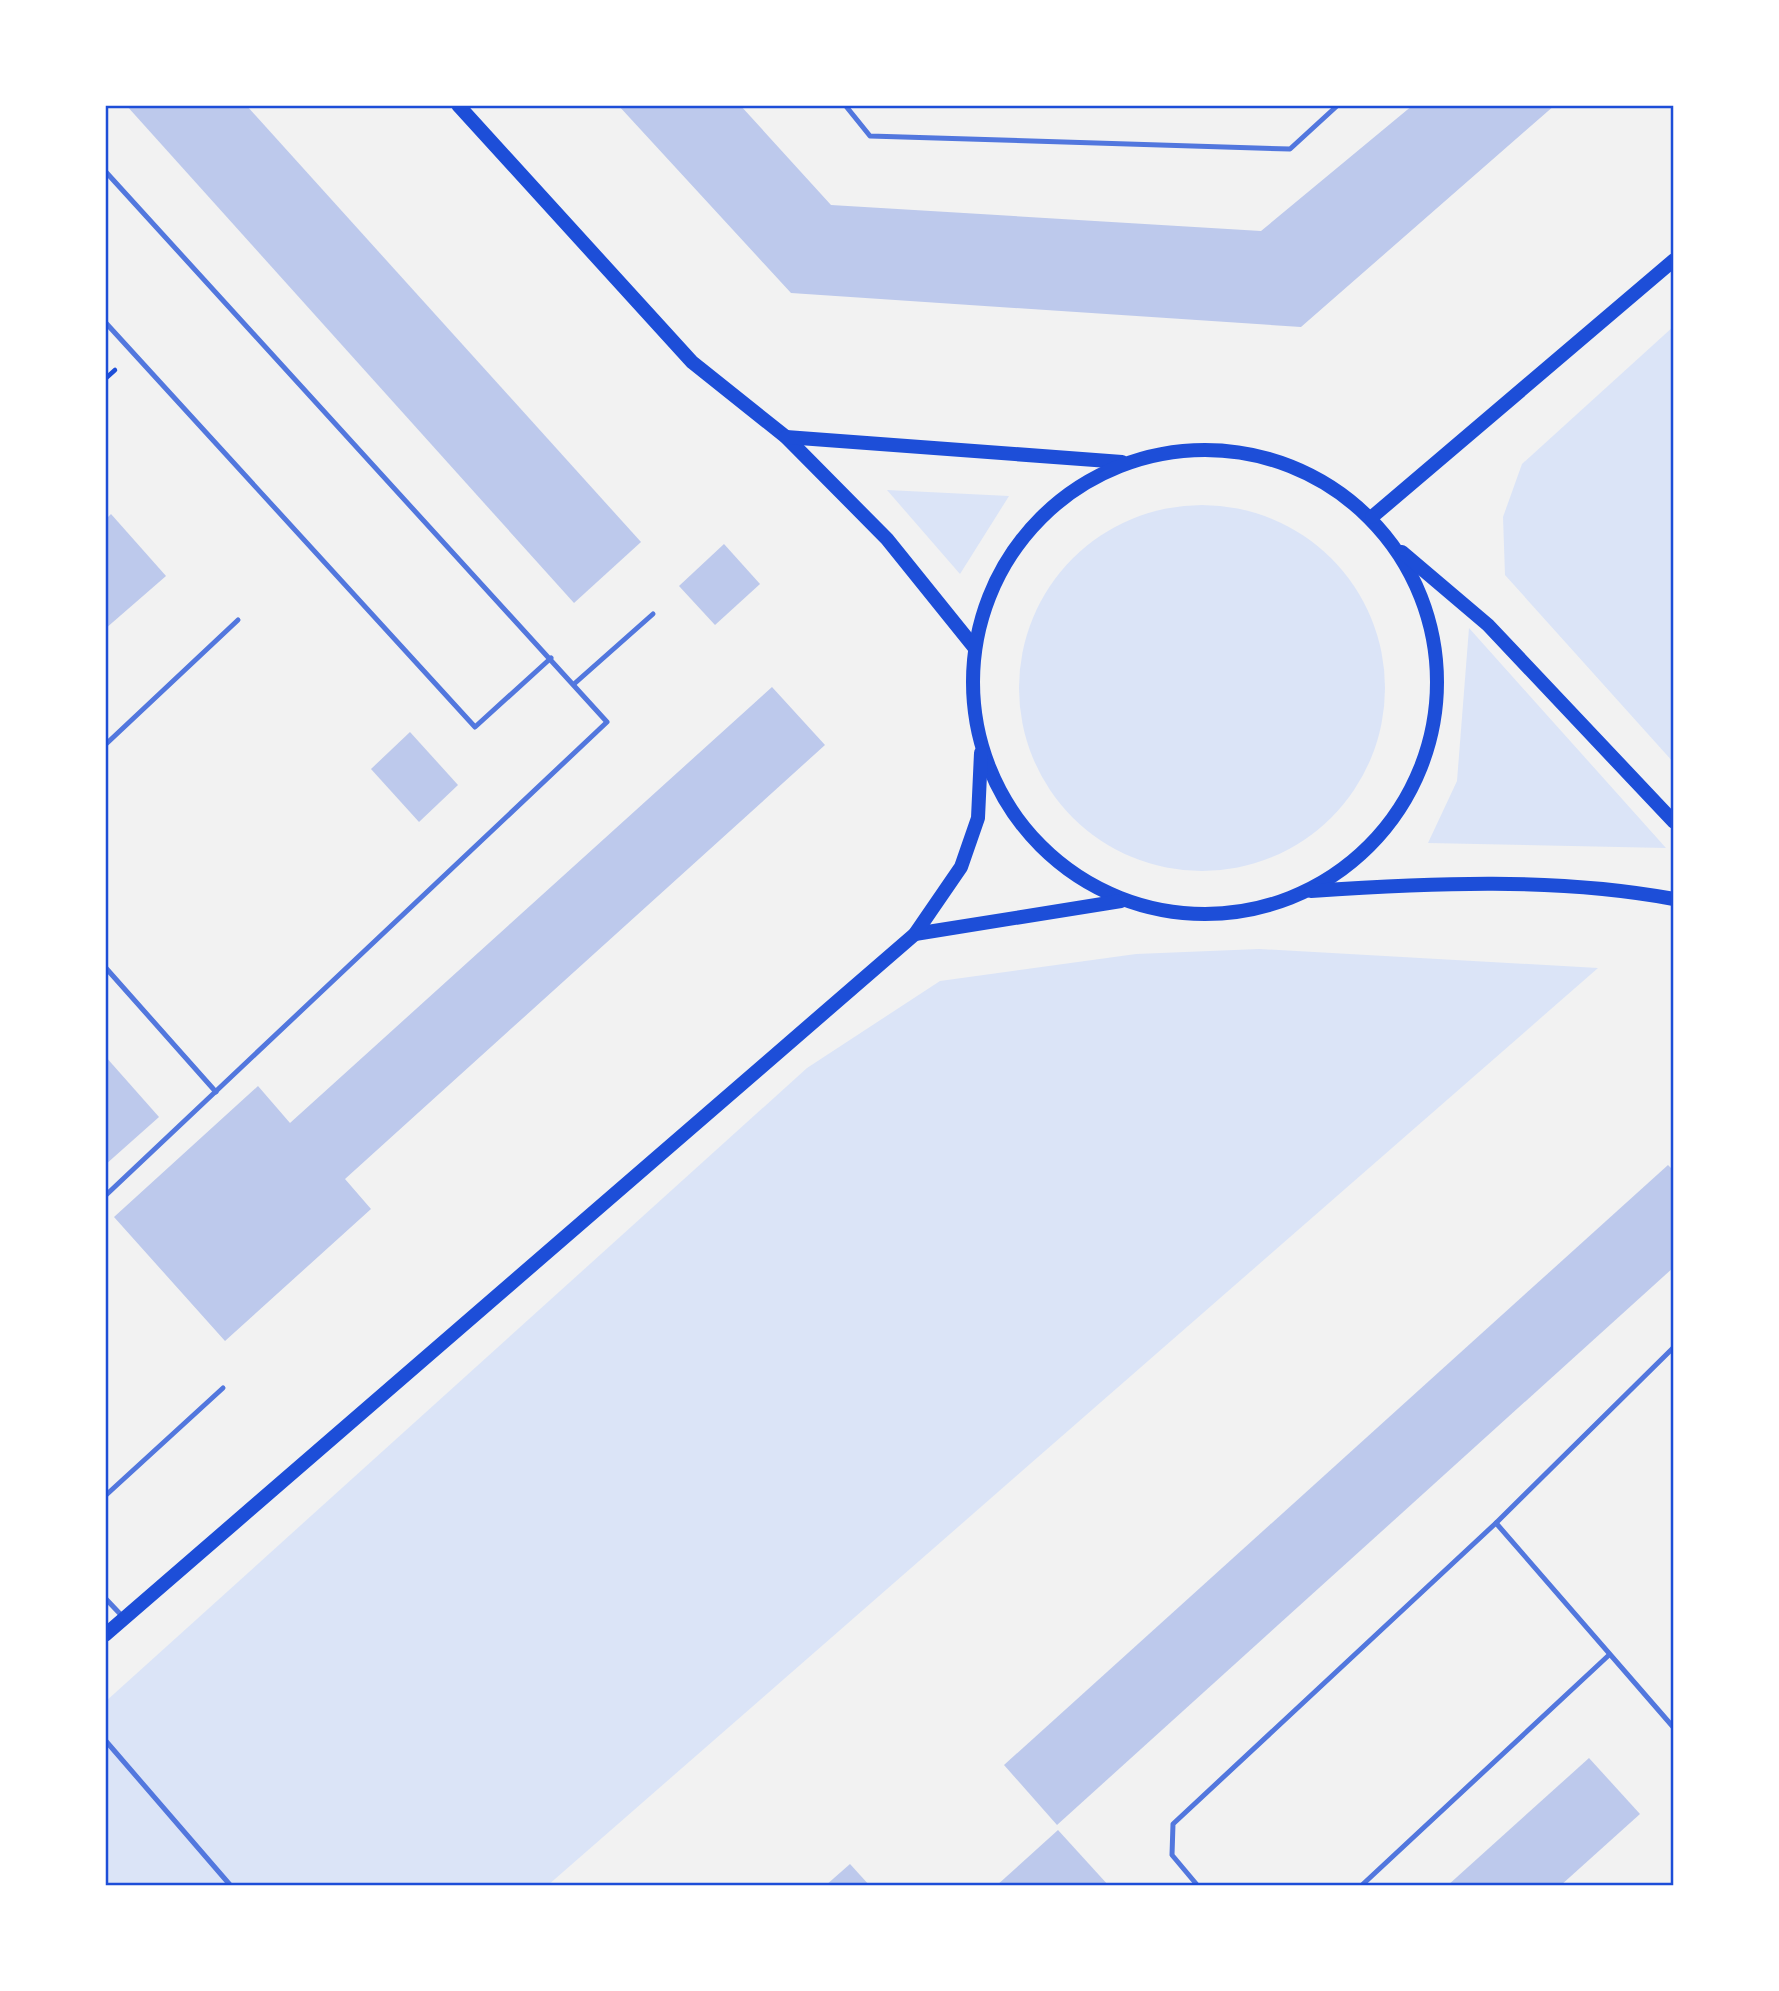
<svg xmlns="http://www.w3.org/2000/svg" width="1779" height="1991" viewBox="0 0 1779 1991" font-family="Overpass,sans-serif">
  <rect width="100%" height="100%" fill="#f2f2f2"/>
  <g fill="#dbe4f7">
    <polygon points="1674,326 1674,763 1505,575 1503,517 1522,464"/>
    <polygon points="887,490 1009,496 960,574"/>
    <circle cx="1202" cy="688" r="183"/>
    <polygon points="1469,628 1666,848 1428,843 1457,781"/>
    <polygon points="1259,949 1598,968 547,1886 105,1886 105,1702 807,1068 940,981 1136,954"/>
  </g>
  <g fill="#bdc9ec">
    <polygon points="126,105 246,105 641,542 574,603"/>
    <polygon points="618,105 740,105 831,205 1261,231 1413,105 1555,105 1301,327 791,293"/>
    <polygon points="111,514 166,576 105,629 105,520"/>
    <polygon points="724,544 760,584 715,625 679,586"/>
    <polygon points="772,687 825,745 345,1179 371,1209 225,1341 114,1217 258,1086 290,1123"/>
    <polygon points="410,732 458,785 419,822 371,769"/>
    <polygon points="105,1056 159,1117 105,1165"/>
    <polygon points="1668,1165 1674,1171 1674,1267 1057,1825 1004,1765"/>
    <polygon points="1589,1758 1640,1814 1560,1886 1447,1886"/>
    <polygon points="1058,1830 1109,1886 996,1886"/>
    <polygon points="850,1864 870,1886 825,1886"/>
  </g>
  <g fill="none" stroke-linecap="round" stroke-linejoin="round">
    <polyline stroke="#1d4ed8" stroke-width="4.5" points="105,379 115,370"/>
    <g stroke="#5277de" stroke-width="5">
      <polyline points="845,105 870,136 1290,149 1338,105"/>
      <polyline points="105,171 607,722 105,1196"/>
      <polyline points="105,322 475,727 551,658"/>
      <polyline points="574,684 653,614"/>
      <polyline points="105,745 238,620"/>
      <polyline points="105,967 216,1092"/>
      <polyline points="105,1496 223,1388"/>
      <polyline points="1496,1523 1674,1347"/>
      <polyline points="105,1598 124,1618"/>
      <polyline points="105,1740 231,1886"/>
      <polyline points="1198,1886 1172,1855 1173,1824 1496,1523 1674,1728"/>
      <polyline points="1361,1886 1609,1655"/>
    </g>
    <g stroke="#1d4ed8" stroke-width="14">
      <polyline points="458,105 692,362 786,437 887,539 974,647"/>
      <polyline points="786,437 1122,462"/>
      <circle cx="1205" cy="682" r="232"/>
      <polyline points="1372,517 1674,260"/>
      <polyline points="1402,552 1488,625 1674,822"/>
      <path d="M1311,891c120,-8 244,-14 363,8"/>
      <polyline points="915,934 1121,901"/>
      <polyline points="105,1635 915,934 961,867 978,818 981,753"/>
    </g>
  </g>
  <rect width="1779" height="1991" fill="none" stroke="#ffffff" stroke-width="214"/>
  <rect x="107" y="107" width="1565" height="1777" fill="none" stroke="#1d4ed8" stroke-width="2.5"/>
</svg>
